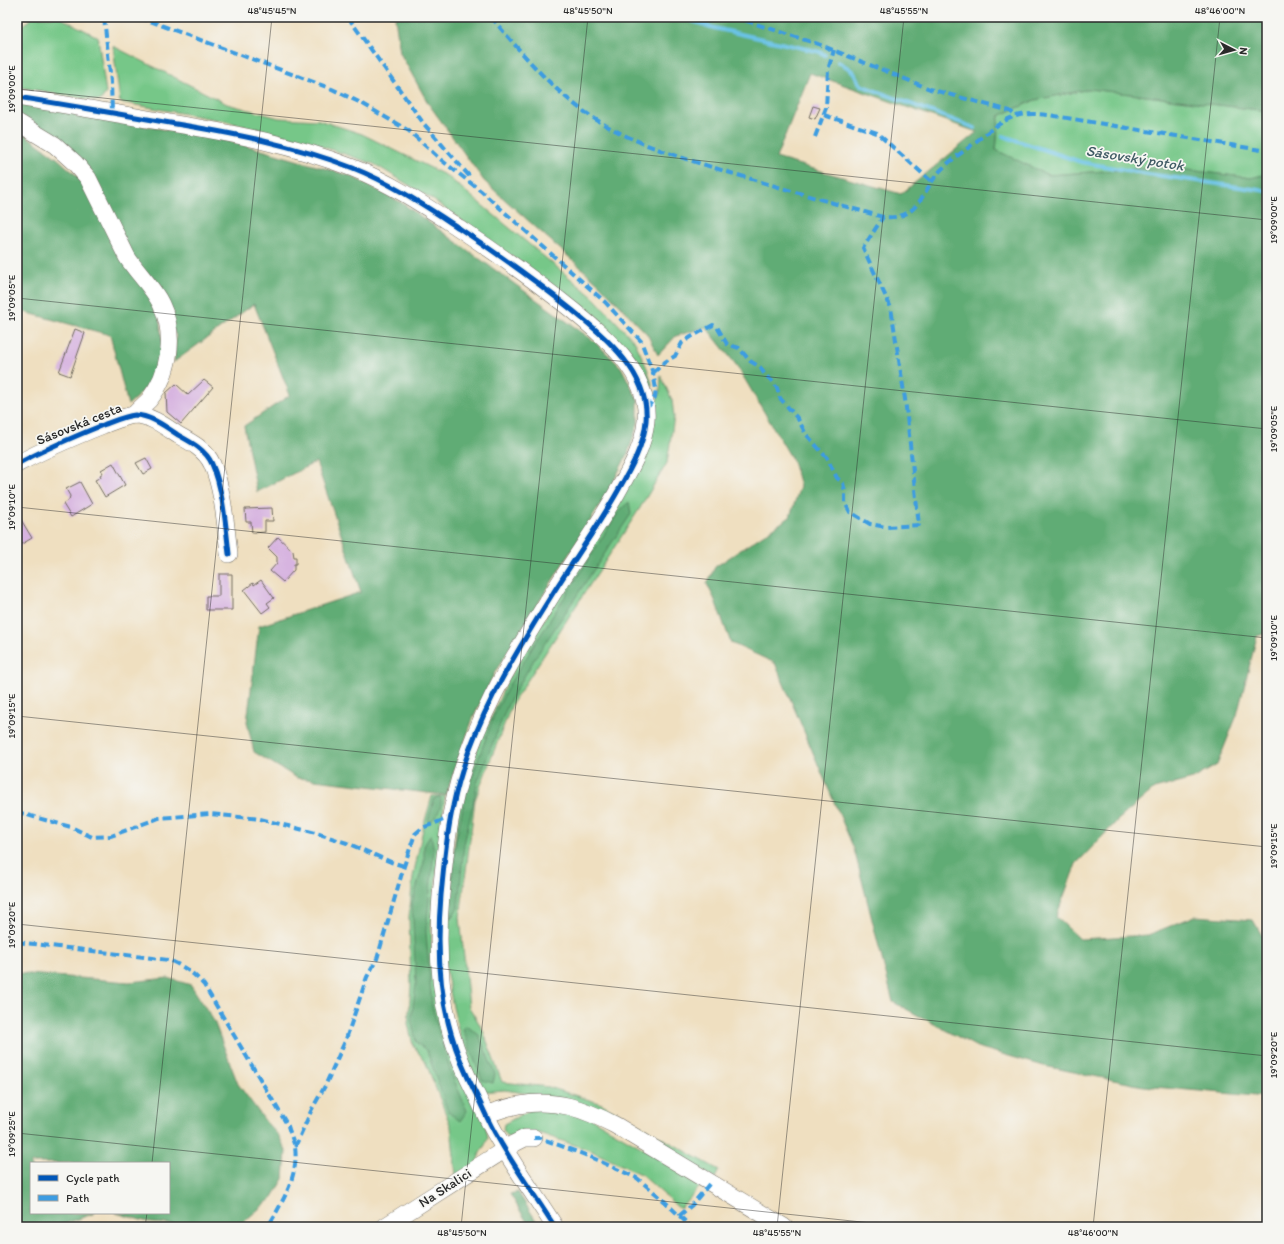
<svg xmlns="http://www.w3.org/2000/svg" width="1284" height="1244" viewBox="0 0 1284 1244" font-family="Itim,sans-serif">
  <rect width="100%" height="100%" fill="#f6f6f2"/>
  <filter id="ink" filterUnits="userSpaceOnUse"><feTurbulence type="fractalNoise" baseFrequency=".025" numOctaves="2"/><feDisplacementMap in="SourceGraphic" scale="8" xChannelSelector="R" yChannelSelector="G"/><feConvolveMatrix kernelMatrix="1 2 1 2 8 2 1 2 1" color-interpolation-filters="sRGB"/></filter>
  <filter id="wash" filterUnits="userSpaceOnUse"><feTurbulence type="fractalNoise" baseFrequency=".012" numOctaves="4" result="noise"/><feDisplacementMap in="SourceGraphic" scale="16" xChannelSelector="R" yChannelSelector="G"/><feGaussianBlur stdDeviation="0.9" result="paint"/><feColorMatrix in="noise" values="0 0 0 0 0 0 0 0 0 0 0 0 0 0 0 0 0 1.4 0 .05"/><feComposite in="paint" operator="in"/></filter>
  <g filter="url(#wash)">
    <rect width="100%" height="100%" fill="#efdfc0"/>
    <g fill="#76c788" stroke="#50795a">
      <polygon points="33,17 59,17 98,37 106,93 100,101 17,87 17,31"/>
      <polygon points="113,46 227,104 279,118 319,120 362,134 447,176 594,298 635,342 647,368 652,384 650,388 631,354 594,316 432,199 374,164 306,141 224,121 120,102"/>
      <polygon points="1090,89 1267,111 1267,174 1251,178 1164,167 1048,175 996,151 999,116 1035,100"/>
      <polygon points="661,376 672,400 674,417 667,463 640,508 512,704 475,800 460,917 469,1007 482,1028 502,1082 549,1087 602,1104 719,1170 715,1178 573,1101 505,1090 480,1092 463,1049 453,1007 445,964 446,912 459,808 475,754 508,679 645,453 654,423 655,406 660,391"/>
      <polygon points="432,796 445,796 431,925 432,970 486,1128 488,1138 485,1145 480,1153 476,1165 456,1176 451,1127 426,1063 413,1045 408,1024 411,986 409,917 413,877 424,824"/>
      <polygon points="546,1108 589,1117 703,1183 680,1209 642,1175 592,1151 539,1133 513,1138 507,1137 503,1129 504,1124 530,1110"/>
    </g>
    <g fill="#60ac74" stroke="#466c50" fill-rule="evenodd">
      <path d="M395,17h872v94l-177,-22 -55,11 -36,16 -3,34 52,25 116,-8 87,11 16,-4v459l-10,3 -20,79 -20,50 -24,14 -39,10 -35,30 -43,45 -20,53 24,22 68,-4 47,-19 58,4 14,24v153l-124,-11 -99,-20 -67,-19 -84,-45 -39,-153 -79,-186 -44,-20 -17,-45 -7,-14 8,-17 75,-50 10,-31 -7,-25 -56,-95 -31,-39 -30,9 -18,19 -11,-21 -49,-51 -114,-102 -56,-78 -28,-50zM810,73l167,59 -76,62 -125,-36z"/>
      <polygon points="17,103 234,142 351,176 402,203 594,341 621,367 638,400 638,423 628,453 607,494 495,672 473,718 446,795 297,778 254,752 247,722 259,626 361,592 316,462 257,492 244,426 290,395 254,304 174,362 176,336 134,260 95,178 17,114"/>
      <polygon points="17,129 57,158 84,182 158,309 163,346 155,380 128,405 110,335 17,310"/>
      <polygon points="629,502 631,514 535,658 509,702 478,781 464,845 458,908 451,918 449,914 455,845 465,796 494,715 510,683 619,511"/>
      <path d="M440,796c4,9 -3,21 -10,26l-2,-2 6,-21z"/>
      <polygon points="431,834 434,851 426,931 432,1006 450,1070 467,1111 460,1121 448,1112 427,1051 416,1042 411,1020 416,984 412,903 424,862 424,846"/>
      <polygon points="17,973 129,982 168,978 191,985 214,1021 238,1084 266,1122 279,1136 286,1151 284,1179 273,1197 240,1225 210,1227 151,1223 116,1213 169,1213 169,1163 31,1163 31,1213 95,1213 56,1227 17,1227"/>
      <polygon points="465,1025 479,1035 495,1074 493,1083 482,1080 463,1030"/>
      <polygon points="518,1192 540,1227 530,1227 510,1194"/>
    </g>
    <g fill="none" stroke-linecap="round" stroke-linejoin="round">
      <g stroke="#6ac3e7" stroke-width="4">
        <polyline points="680,17 714,28 820,52 825,55"/>
        <path d="M838,62c6,3 12,6 16,11 3,5 4,10 9,13l112,42"/>
        <polyline points="1003,136 1081,162 1148,174 1267,191"/>
      </g>
    </g>
    <g id="blocks">
      <g fill="#d7b4e0">
        <polygon points="813,106 820,108 815,119 809,117"/>
        <polygon points="75,329 85,333 70,376 59,372"/>
        <polygon points="204,380 213,387 181,424 167,412 166,393 176,384 188,395"/>
        <polygon points="146,458 152,469 143,474 136,463"/>
        <polygon points="113,463 125,485 105,497 95,480 101,477 100,475 103,473 101,470"/>
        <polygon points="80,482 92,504 71,517 63,504 69,500 70,496 66,489"/>
        <polygon points="272,508 273,521 265,521 265,532 252,533 251,522 246,522 245,509"/>
        <polygon points="17,513 32,538 17,547"/>
        <polygon points="278,537 293,551 294,557 296,557 296,564 294,564 294,570 283,582 270,571 277,563 277,557 268,548"/>
        <polygon points="219,574 232,574 232,610 206,610 206,596 219,596"/>
        <polygon points="261,580 274,598 267,603 270,607 262,613 244,590 253,583 254,585"/>
      </g>
    </g>
  </g>
  <g filter="url(#ink)">
    <use href="#blocks" fill-opacity="0" stroke="#706a5f" stroke-width="1"/>
    <g fill="none" stroke-linecap="round" stroke-linejoin="round">
      <defs>
        <g id="minor">
          <path d="M17,97c51,8 102,17 153,26 62,10 124,22 183,45 38,15 72,38 106,60 39,26 77,53 113,82 33,27 78,63 74,111 -2,24 -15,47 -27,68 -20,36 -44,69 -66,104 -42,67 -84,135 -100,213 -7,30 -9,60 -12,89 -4,47 -3,93 10,138 6,21 15,42 25,61 7,14 13,30 22,44 17,30 38,59 57,89"/>
          <path d="M17,122l38,23 20,18 13,15 39,79c10,16 26,30 34,47 15,31 9,69 -12,96 -5,5 -11,10 -15,15"/>
          <path d="M17,464c28,-15 56,-27 86,-39 9,-3 21,-9 32,-10 15,0 31,12 43,20 13,7 28,15 34,29 11,24 14,64 17,90"/>
          <path d="M486,1114c11,-3 22,-7 33,-9 36,-7 65,4 96,20l169,102"/>
          <polyline points="384,1227 515,1143 525,1138 534,1138"/>
        </g>
      </defs>
      <use href="#minor" stroke="#706a5f" stroke-width="18"/>
      <use href="#minor" stroke="#fff" stroke-width="17"/>
      <g stroke="#3d9ce1" stroke-width="4" stroke-dasharray="8 4" stroke-linecap="butt">
        <polyline points="104,17 111,82 112,112"/>
        <polyline points="139,17 332,89 363,104 409,131 440,159 481,191 605,302 641,341 653,373 656,389 655,397 646,410"/>
        <polyline points="348,17 424,124 471,178"/>
        <path d="M491,17c30,35 60,72 98,98 43,29 94,43 142,58 51,15 101,30 152,44 39,4 38,-29 61,-50 7,-7 16,-13 24,-19 14,-11 30,-26 48,-32 11,-3 22,-2 33,-1l218,36"/>
        <polyline points="734,17 818,44 930,89 1010,111 1016,116"/>
        <polyline points="17,18 18,17"/>
        <polyline points="824,115 877,133 932,182"/>
        <polyline points="815,137 826,108 828,70 834,50"/>
        <polyline points="653,373 665,362 675,356 682,343 691,337 713,325 717,327 727,344 739,348 750,361 760,367 765,375 772,381 777,388 780,398 798,419 806,434 827,458 837,478 843,483 845,491 845,503 850,512 870,524 886,527 919,525 905,399 891,308 863,248 883,217"/>
        <polyline points="17,810 21,813 34,817 71,827 92,837 111,836 159,818 210,814 260,819 316,833 347,843 391,862 404,866"/>
        <path d="M17,942l152,18c14,6 25,13 35,25l84,141c2,7 5,14 7,21 4,29 -13,55 -27,80"/>
        <polyline points="534,1138 540,1138 588,1156 637,1178 661,1198 691,1227"/>
        <polyline points="295,1147 312,1109 325,1086 346,1039 367,977 377,959 404,866 415,834 422,828 451,817"/>
        <polyline points="679,1216 692,1205 710,1183"/>
      </g>
      <defs>
        <g id="cycleway">
          <path d="M17,97c51,8 102,17 153,26 62,10 124,22 183,45 38,15 72,38 106,60 39,26 77,53 113,82 33,27 78,63 74,111 -2,24 -15,47 -27,68 -20,36 -44,69 -66,104 -42,67 -84,135 -100,213 -7,30 -9,60 -12,89 -4,47 -3,93 10,138 6,21 15,42 25,61 7,14 13,30 22,44 17,30 38,59 57,89"/>
          <path d="M17,464c28,-15 56,-27 86,-39 9,-3 21,-9 32,-10 15,0 31,12 43,20 13,7 28,15 34,29 11,24 14,64 17,90"/>
        </g>
      </defs>
      <use href="#cycleway" stroke="#f6f6f2" stroke-width="8"/>
      <use href="#cycleway" stroke="#0057b8" stroke-width="5"/>
    </g>
  </g>
  <path fill="none" stroke="#2b2b2b" stroke-width="1" stroke-opacity="0.45" d="M17,89l1250,131M17,298l1250,131M17,507l1250,131M17,716l1250,131M17,924l1250,132M17,1133l892,94M152,1163l120,-1146M145,1227l2,-14M461,1227l127,-1210M777,1227l127,-1210M1093,1227l127,-1210"/>
  <g text-anchor="middle" dominant-baseline="central" stroke-width="3.5" stroke-linejoin="round" paint-order="stroke">
    <g font-size="14" fill="#2b2b2b" stroke="#f6f6f2">
      <text transform="translate(79 424) rotate(-22)">Sásovská cesta</text>
      <text transform="translate(445 1188) rotate(-33)">Na Skalici</text>
    </g>
    <g font-size="15" font-style="italic" fill="#3e5963" stroke="#f6f6f2">
      <text transform="translate(1135 158) rotate(9)">Sásovský potok</text>
    </g>
  </g>
  <rect width="1284" height="1244" fill="none" stroke="#f6f6f2" stroke-width="44"/>
  <rect x="30" y="1162" width="140" height="52" fill="#f6f6f2" stroke="#a5a5a2"/>
  <rect x="38" y="1175" width="20" height="6" fill="#0057b8" stroke="#a5a5a2"/>
  <text x="66" y="1182" font-size="12" fill="#2b2b2b">Cycle path</text>
  <rect x="38" y="1195" width="20" height="6" fill="#3d9ce1" stroke="#a5a5a2"/>
  <text x="66" y="1202" font-size="12" fill="#2b2b2b">Path</text>
  <g transform="translate(1234 50) rotate(96)" stroke="#f6f6f2" stroke-width="3" paint-order="stroke">
  <path d="M0-3L7 15L0 10L-7 15Z" fill="#2b2b2b"/>
  <text y="-6" font-size="11" font-weight="bold" text-anchor="middle" fill="#2b2b2b">N</text>
  </g>
  <rect x="22" y="22" width="1240" height="1200" fill="none" stroke="#2b2b2b" stroke-width="1.5"/>
  <g font-size="10" text-anchor="middle" fill="#2b2b2b">
    <text x="272" y="14">48°45'45"N</text>
    <text x="588" y="14">48°45'50"N</text>
    <text x="904" y="14">48°45'55"N</text>
    <text x="1220" y="14">48°46'00"N</text>
    <text transform="translate(11 89) rotate(-90)" y="4">19°09'00"E</text>
    <text transform="translate(1273 220) rotate(-90)" y="4">19°09'00"E</text>
    <text transform="translate(11 298) rotate(-90)" y="4">19°09'05"E</text>
    <text transform="translate(1273 429) rotate(-90)" y="4">19°09'05"E</text>
    <text transform="translate(11 507) rotate(-90)" y="4">19°09'10"E</text>
    <text transform="translate(1273 638) rotate(-90)" y="4">19°09'10"E</text>
    <text transform="translate(11 716) rotate(-90)" y="4">19°09'15"E</text>
    <text transform="translate(1273 846) rotate(-90)" y="4">19°09'15"E</text>
    <text transform="translate(11 925) rotate(-90)" y="4">19°09'20"E</text>
    <text transform="translate(1273 1055) rotate(-90)" y="4">19°09'20"E</text>
    <text transform="translate(11 1134) rotate(-90)" y="4">19°09'25"E</text>
    <text x="462" y="1236">48°45'50"N</text>
    <text x="777" y="1236">48°45'55"N</text>
    <text x="1093" y="1236">48°46'00"N</text>
  </g>
</svg>
